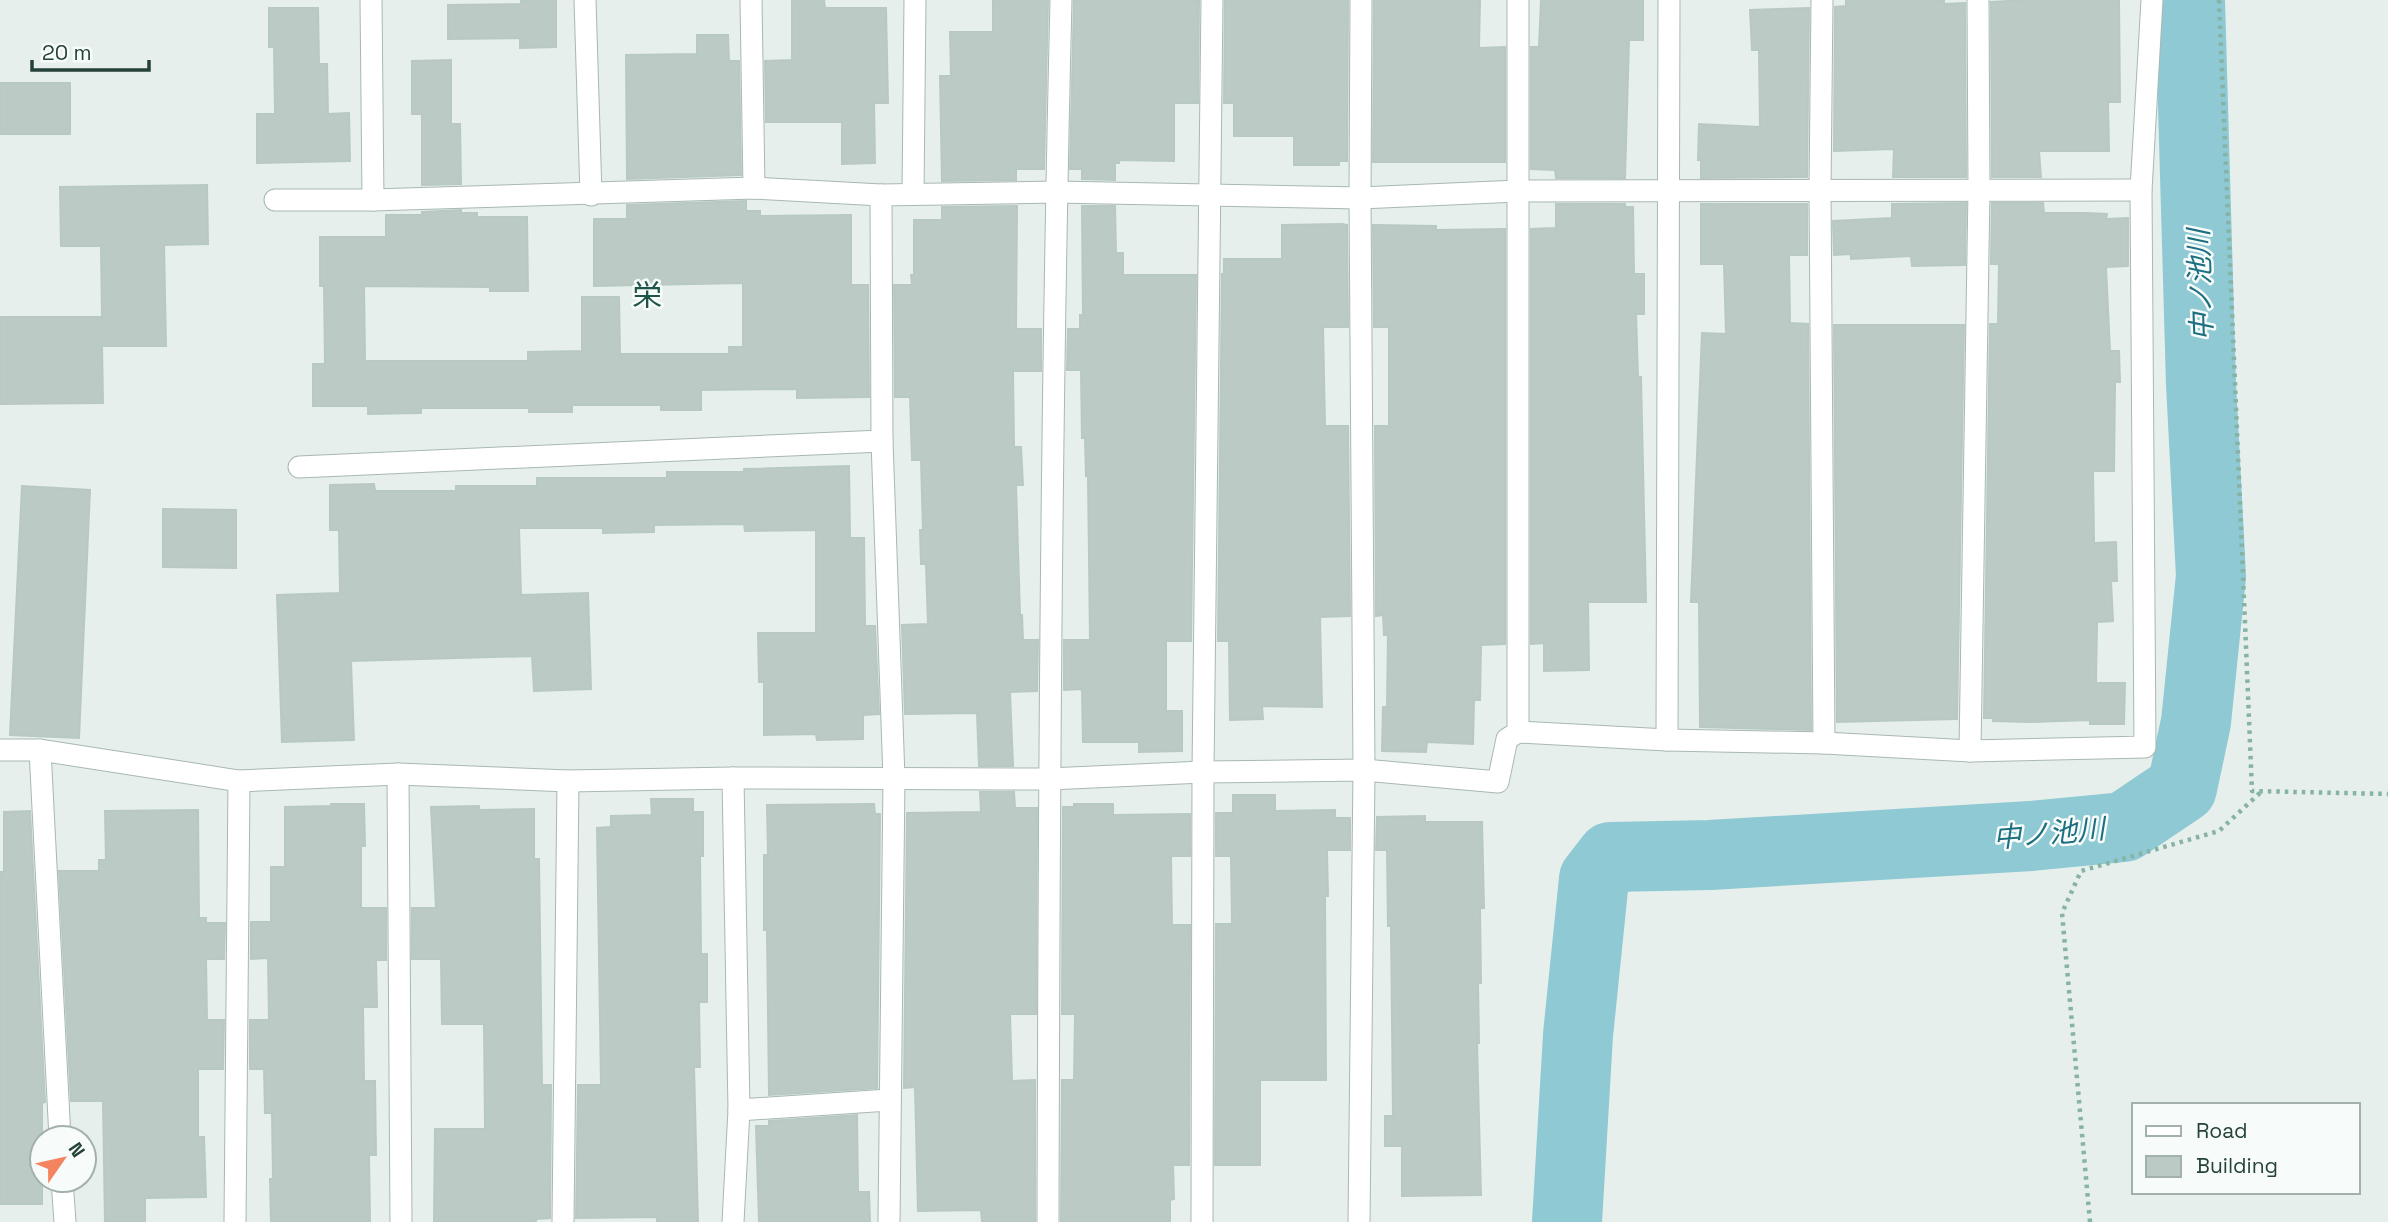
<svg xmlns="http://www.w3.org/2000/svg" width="2388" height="1222" viewBox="0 0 2388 1222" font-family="'Space Grotesk','Noto Sans JP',sans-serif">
  <rect width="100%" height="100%" fill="#e6efeb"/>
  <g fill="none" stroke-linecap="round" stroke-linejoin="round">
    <polyline stroke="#8ec9d4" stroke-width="70" points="1567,1222 1578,1035 1594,879 1611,857 1710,855 2031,836 2124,827 2182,788 2196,722 2211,576 2201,384 2190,0"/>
  </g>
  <g fill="#bbcac4" stroke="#b8c9c2" stroke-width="2">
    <polygon points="521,0 556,0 556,47 520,48 520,38 448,39 448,5 521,4"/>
    <polygon points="792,0 824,0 825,8 886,8 888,103 874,103 875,163 842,164 842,122 766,122 765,61 792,60"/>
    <polygon points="993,0 1048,0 1044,169 1016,169 1016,180 942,181 940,76 951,76 950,32 993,32"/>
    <polygon points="1074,0 1199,0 1198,103 1174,103 1174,161 1119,160 1119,163 1115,163 1115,180 1082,179 1082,169 1070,169"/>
    <polygon points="1225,0 1348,0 1347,161 1339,161 1339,165 1294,165 1294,136 1234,136 1234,103 1224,103"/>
    <polygon points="1374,0 1480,0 1479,48 1505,47 1505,162 1373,162"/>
    <polygon points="1541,0 1643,0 1643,40 1629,40 1625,178 1556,178 1555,170 1531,169 1531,47 1539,47"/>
    <polygon points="1846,0 1944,0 1944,4 1965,3 1966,177 1893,177 1894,149 1834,151 1835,7 1846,6"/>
    <polygon points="2026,0 2119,0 2120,102 2108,102 2109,151 2039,151 2041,177 1992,177 1991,2"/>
    <polygon points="269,8 318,8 319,64 327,64 328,114 349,113 350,161 257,163 257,114 275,114 274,47 269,47"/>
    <polygon points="1809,8 1807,177 1701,178 1701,160 1698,160 1699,124 1760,127 1759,50 1752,50 1750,10"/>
    <polygon points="697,35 728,35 729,61 739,61 741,175 627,179 626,55 697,54"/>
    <polygon points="451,60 451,124 460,124 461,184 422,185 422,114 412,114 412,61"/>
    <rect x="0" y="83" width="70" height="51"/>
    <polygon points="207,185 208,244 164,245 166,346 102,346 103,403 0,404 0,317 102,317 101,246 61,246 60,187"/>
    <polygon points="746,201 746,211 760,211 760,216 851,215 851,285 868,285 869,397 797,398 797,389 701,390 701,410 661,410 661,405 572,405 572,412 529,412 529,408 421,408 421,413 368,414 368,406 313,406 313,364 325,364 324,286 320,286 320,237 386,237 386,215 422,215 422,212 461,210 461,213 477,213 477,217 527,217 528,291 490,291 490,287 364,286 365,361 528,361 528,352 582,351 582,297 619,297 620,354 729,354 729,347 743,347 743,283 594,286 594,219 627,219 627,205"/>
    <polygon points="1966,203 1965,265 1912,266 1911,256 1851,259 1851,254 1834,255 1833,221 1892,218 1892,204"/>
    <polygon points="1992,203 2043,203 2044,213 2085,213 2107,214 2106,219 2128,218 2128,266 2106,267 2110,351 2119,351 2120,382 2115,382 2114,471 2093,471 2094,543 2116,542 2117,581 2111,581 2113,621 2097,622 2096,683 2125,683 2124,724 2090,724 2090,720 2029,722 1993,721 1993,718 1984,718 1990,324 1998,324 1999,264 1991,264"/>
    <polygon points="1556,204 1625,204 1625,207 1633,207 1634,274 1644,274 1644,314 1636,314 1638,377 1641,377 1646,602 1588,602 1589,670 1544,671 1544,643 1531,644 1531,229 1556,228"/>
    <polygon points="1701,204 1807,204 1807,255 1789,255 1790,323 1808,324 1811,730 1700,727 1699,602 1691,602 1702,333 1726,334 1724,264 1701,264"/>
    <polygon points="1017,206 1016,329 1041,329 1041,371 1013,371 1014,447 1021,447 1023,485 1016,485 1020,615 1022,615 1023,640 1038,640 1037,691 1010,692 1013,766 979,766 977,713 905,714 902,625 928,624 926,564 921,564 920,530 923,530 921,460 912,460 910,397 895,397 894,285 912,285 911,275 914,275 914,220 942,220 942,207"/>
    <polygon points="1082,206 1115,206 1116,253 1123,253 1123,275 1196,275 1191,641 1166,641 1166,711 1182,711 1182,751 1139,752 1139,742 1083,742 1082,689 1064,690 1064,640 1090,640 1088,476 1086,476 1085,438 1082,438 1081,370 1067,370 1068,329 1080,329 1080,315 1083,315"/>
    <polygon points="1342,224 1347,225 1348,327 1323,327 1325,426 1348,426 1350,616 1320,617 1322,707 1262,706 1263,719 1230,720 1229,641 1218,641 1222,274 1224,274 1224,259 1282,259 1282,225"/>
    <polygon points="1373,225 1436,226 1436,230 1505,229 1505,644 1481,645 1480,700 1474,700 1473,744 1427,742 1426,752 1382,751 1383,707 1387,707 1388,635 1384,635 1383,615 1376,616 1375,426 1389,426 1389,327 1374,327"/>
    <polygon points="1834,325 1964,325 1957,719 1837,722"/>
    <polygon points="849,466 850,538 864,538 865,626 875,626 879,714 863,715 863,739 817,740 816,734 764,735 764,682 759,682 758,633 816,633 816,530 745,531 744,524 654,525 654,532 603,533 603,528 519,528 521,595 588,593 591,689 534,691 532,656 351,661 354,740 282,742 277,595 340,593 339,530 330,530 330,485 374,484 375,491 456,491 456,486 537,486 537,478 667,478 667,472 744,472 744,469"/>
    <polygon points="22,486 90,490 79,738 10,735"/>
    <polygon points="163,509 236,510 236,568 163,567"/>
    <polygon points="980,792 1014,792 1015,808 1037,808 1036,1014 1010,1014 1012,1081 1035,1080 1035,1222 982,1222 981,1210 918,1211 915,1087 904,1088 907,813 981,812"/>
    <polygon points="1233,795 1275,795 1275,811 1335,810 1335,818 1350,818 1350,850 1327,850 1328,896 1325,896 1326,1080 1260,1080 1260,1165 1215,1165 1216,924 1232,924 1231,856 1216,856 1216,813 1233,813"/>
    <polygon points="651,799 693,799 693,812 703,812 703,856 700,856 701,954 707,954 707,1002 699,1002 700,1067 694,1067 698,1222 657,1222 657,1217 576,1218 578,1085 601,1085 597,828 611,827 611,816 652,815"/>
    <polygon points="331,804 364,804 365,846 361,846 361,908 386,908 386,960 376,960 377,1007 363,1007 364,1081 375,1081 376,1155 369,1155 370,1222 271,1222 270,1179 273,1179 272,1113 265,1113 264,1069 250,1069 250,1020 269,1020 268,958 251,959 251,922 271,922 271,867 285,867 285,807 331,806"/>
    <polygon points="874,804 875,814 880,814 877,1088 769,1095 767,930 764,930 764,855 768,855 767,805"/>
    <polygon points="1074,804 1113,804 1113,815 1190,814 1190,856 1171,856 1172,925 1190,925 1189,1165 1173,1165 1174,1199 1170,1200 1170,1222 1061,1222 1062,1080 1074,1080 1075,1014 1062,1014 1063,807 1074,807"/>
    <polygon points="479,806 479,810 534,809 534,859 539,859 542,1085 551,1085 550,1218 536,1219 536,1222 434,1222 435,1129 485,1129 484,1024 442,1024 441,959 412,959 412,908 436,908 431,807"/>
    <polygon points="198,810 199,918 206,918 206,923 225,923 224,959 206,959 207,1020 224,1020 223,1069 198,1069 198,1137 204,1137 206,1197 145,1198 145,1222 105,1222 103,1101 71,1101 59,871 99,871 99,860 106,860 105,811"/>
    <polygon points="30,811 45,1102 42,1103 42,1204 0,1204 0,872 4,872 4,812"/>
    <polygon points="1425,816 1425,822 1482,822 1484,908 1480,908 1481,983 1478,983 1479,1043 1477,1043 1481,1195 1402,1196 1402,1146 1385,1146 1385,1116 1393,1116 1391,926 1388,926 1387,850 1376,850 1377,817"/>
    <polygon points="857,1115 858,1192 869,1192 870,1222 759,1222 756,1126 769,1126 769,1121"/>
  </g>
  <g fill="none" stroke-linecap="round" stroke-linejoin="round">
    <defs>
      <g id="minor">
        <polyline points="371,0 373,200"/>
        <polyline points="585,0 591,195"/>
        <polyline points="751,0 754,188"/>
        <polyline points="1822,0 1820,189 1824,743"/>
        <polyline points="913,194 915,0"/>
        <polyline points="881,195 882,441 894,778 889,1222"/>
        <polyline points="275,200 373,200 754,188 881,195 1056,192 1360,198 1518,191 2141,190"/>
        <polyline points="299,467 882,441"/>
        <polyline points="1518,732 1667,740 1824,743 1970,751 2145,747 2141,190 2152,0"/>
        <polyline points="1667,740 1669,0"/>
        <polyline points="0,750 40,750 239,781 398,774 568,781 733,778 1049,779 1203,772 1364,770 1498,782 1507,739 1518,732 1518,0"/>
        <polyline points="40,750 60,1138"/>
        <polyline points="1970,751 1979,190 1978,0"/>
        <polyline points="398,774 401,1222"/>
        <polyline points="739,1110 889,1100"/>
        <polyline points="62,1180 65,1222"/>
        <polyline points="235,1222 239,781"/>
        <polyline points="563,1222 568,781"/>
        <polyline points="733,1222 739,1110 733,778"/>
        <path d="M1048,1222c1,-407 3,-815 13,-1222"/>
        <polyline points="1202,1222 1203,772 1212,0"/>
        <polyline points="1359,1222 1364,770 1360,198 1361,0"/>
      </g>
    </defs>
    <use href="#minor" stroke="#a8b8b2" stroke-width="23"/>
    <g stroke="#86b3a5" stroke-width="4.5" stroke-dasharray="3.5 5" stroke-linecap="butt">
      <polyline points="2219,0 2252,791 2388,794"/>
      <polyline points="2090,1222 2062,913 2081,871 2219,831 2262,791"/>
    </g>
    <use href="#minor" stroke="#fff" stroke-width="21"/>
  </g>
  <g text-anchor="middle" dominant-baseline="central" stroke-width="5" stroke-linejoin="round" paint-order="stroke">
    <g font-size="28" font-style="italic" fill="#1c6f80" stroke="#f7fbf9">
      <text transform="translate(2200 285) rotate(-92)">中ノ池川</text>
      <text transform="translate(2049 833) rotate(-5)">中ノ池川</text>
    </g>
    <g font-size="30" fill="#1f5548" stroke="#f7fbf9">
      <text x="647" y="295">栄</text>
    </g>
  </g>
  <rect x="2132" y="1103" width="228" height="91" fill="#f7fbf9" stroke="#a3b1ad" stroke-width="2"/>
  <rect x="2146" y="1126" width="35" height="10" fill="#ffffff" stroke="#a3b1ad" stroke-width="2"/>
  <text x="2196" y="1138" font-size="21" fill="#24423a">Road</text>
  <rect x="2146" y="1156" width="35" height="21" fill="#bbcac4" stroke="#a3b1ad" stroke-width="2"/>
  <text x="2196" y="1173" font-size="21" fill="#24423a">Building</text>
  <g transform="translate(63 1159) rotate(56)"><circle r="33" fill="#f7fbf9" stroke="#a3b1ad" stroke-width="2"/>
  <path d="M0-5L12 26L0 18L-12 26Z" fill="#f4845f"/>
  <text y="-10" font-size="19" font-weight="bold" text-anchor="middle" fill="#24423a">N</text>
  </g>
  <path d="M32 60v10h117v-10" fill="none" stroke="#24423a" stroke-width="3.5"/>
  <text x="42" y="60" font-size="21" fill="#24423a" stroke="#f7fbf9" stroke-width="5" paint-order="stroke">20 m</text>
</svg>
